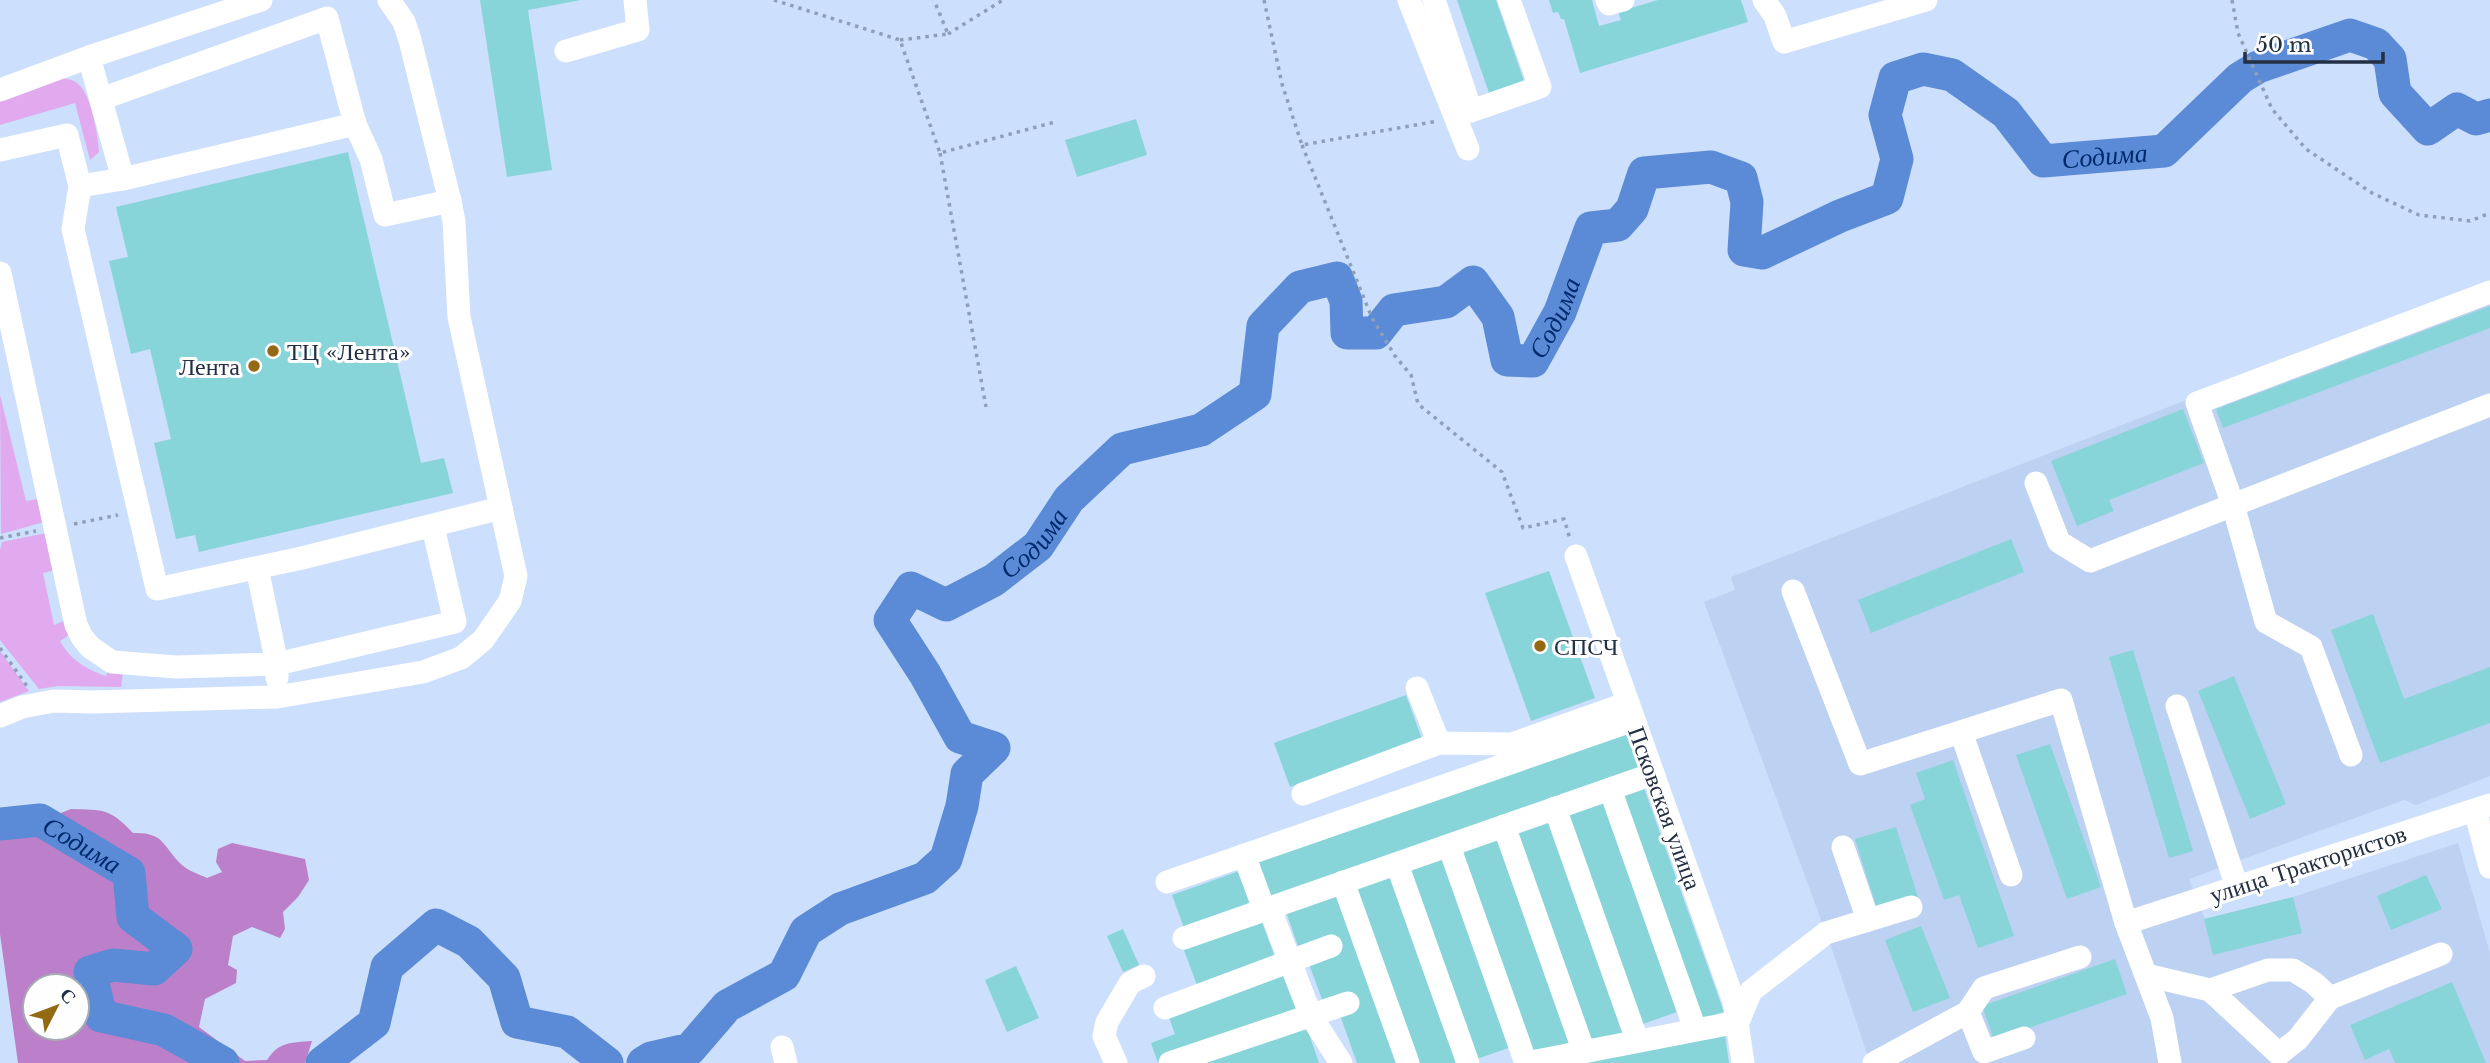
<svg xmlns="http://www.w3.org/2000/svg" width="2490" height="1063" viewBox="0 0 2490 1063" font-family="'Libre Baskerville',serif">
  <rect width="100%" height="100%" fill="#ccdffc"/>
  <polygon fill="#bdd1f2" points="2490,282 2490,776 2416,805 2404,800 2189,879 2205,919 2293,897 2458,843 2490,953 2490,1063 1870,1063 1834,955 1704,602 1735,590 1731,577"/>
  <g fill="#e1aaee">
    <path d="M61,78c6,1 11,1 16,5 14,10 21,52 22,69l-9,8 -15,-57 -75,22v-25z"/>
    <polygon points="0,395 26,501 38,499 44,522 1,534"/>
    <path d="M46,533l10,37 -13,3 11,52 12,-5 6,13 -12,8c11,19 25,28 46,35l4,-10 13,6 -2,15 -63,-1 -19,3 -39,-49v-90l2,-8z"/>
    <polygon points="0,651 29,691 0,702"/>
  </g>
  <path fill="#bc7fca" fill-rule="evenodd" d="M71,809c33,1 38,-1 62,24 32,-1 29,13 49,32 6,6 17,9 25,13l15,-6 -6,-10 2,-13 14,-6 73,16 4,21 -11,17 -15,15 2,17 -5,9 -28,-11 -19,9 -5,29 9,5 -1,13 -31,16 -6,28 46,34 22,-1c13,-19 23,-17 45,-19l-7,22h-287l-18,-129v-97zM35,986h42v42h-42z"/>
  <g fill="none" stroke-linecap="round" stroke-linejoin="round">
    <g stroke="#5b8ad6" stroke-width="33">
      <path id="s1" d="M0,824l40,-4 89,53 4,44 43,32 -22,20 -41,-4 -23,7 11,44 63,14 59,33"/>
      <polyline points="322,1063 374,1023 387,967 436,925 469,942 504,978 517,1022 567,1032 607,1063"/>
      <path id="s2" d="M643,1063l8,-5 39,-9 37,-43 57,-31 22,-44 34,-22 85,-31 21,-19 16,-53 5,-32 27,-26 -34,-11 -35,-63 -35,-54 21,-32 35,17 48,-25 44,-34 31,-47 53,-50 79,-19 54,-36 8,-68 37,-39 37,-9 9,23 1,32h29l18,-23 52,-8 27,-20 25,35 9,43 26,1 27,-49 31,-84 27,-3 14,-16 12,-36 67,-6 30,11 6,24 -3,48 18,3 78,-37 47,-18 10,-39 -12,-44 10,-37 28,-9 29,6 54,38 37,48 121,-10 76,-73 18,-11 92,-32 26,9 14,15 5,34 33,36 29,-20 19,10 14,-4"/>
    </g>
  </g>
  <g fill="#88d5d9">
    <polygon points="480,0 581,0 528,10 552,170 507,177"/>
    <polygon points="1457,0 1496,0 1524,81 1489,93"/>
    <polygon points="1549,0 1592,0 1599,26 1621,20 1618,12 1658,0 1741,0 1748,22 1580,73 1564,19 1561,19 1558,12 1553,13"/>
    <polygon points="1136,119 1147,155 1077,177 1065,140"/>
    <polygon points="348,152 421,463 444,458 453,493 199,552 195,535 176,539 154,443 171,439 150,349 131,354 109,261 128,257 116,207"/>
    <polygon points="2490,306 2490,328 2223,428 2216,409"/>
    <polygon points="2183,409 2204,463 2109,500 2114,511 2077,526 2051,461"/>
    <polygon points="2011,539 2024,572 1871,633 1858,600"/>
    <polygon points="1549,571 1595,698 1531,721 1485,593"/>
    <polygon points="2373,614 2404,699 2490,667 2490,723 2380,763 2331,630"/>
    <polygon points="2133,650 2193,851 2169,858 2109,657"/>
    <polygon points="2234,676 2286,804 2250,819 2198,691"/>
    <polygon points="1406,695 1422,739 1290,787 1274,743"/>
    <polygon points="1629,732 1641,767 1267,898 1255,863"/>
    <polygon points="2050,744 2101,887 2067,899 2016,755"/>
    <polygon points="1953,760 2014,936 1978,948 1959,895 1944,900 1910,805 1925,799 1916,773"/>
    <polygon points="1644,788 1724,1012 1702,1019 1622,796"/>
    <polygon points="1604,802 1677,1012 1640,1025 1566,815"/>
    <polygon points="1552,822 1626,1033 1591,1045 1517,834"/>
    <polygon points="1896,827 1918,897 1877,909 1855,839"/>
    <polygon points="1499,839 1571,1042 1532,1056 1460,852"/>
    <polygon points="1443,857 1511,1047 1477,1059 1409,870"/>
    <polygon points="1242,870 1254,903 1184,928 1172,895"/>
    <polygon points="2426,875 2442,909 2391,930 2377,896"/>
    <polygon points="1390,877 1458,1063 1417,1063 1354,890"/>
    <polygon points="1338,893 1400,1063 1357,1063 1340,1015 1323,1002 1309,964 1339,953 1332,934 1298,946 1286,912"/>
    <polygon points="2293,897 2302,933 2213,955 2204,919"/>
    <polygon points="1262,922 1276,960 1198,988 1184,950"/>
    <polygon points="1921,926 1950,998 1913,1012 1885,940"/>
    <polygon points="1123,929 1139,965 1123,972 1107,936"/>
    <polygon points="2115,959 2127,994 1994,1040 1982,1006"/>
    <polygon points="1016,966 1039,1018 1007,1032 985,980"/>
    <polygon points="1282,973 1297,1012 1158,1063 1151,1043 1175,1034 1168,1015"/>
    <polygon points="2452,982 2486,1063 2395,1063 2389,1049 2365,1060 2350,1025"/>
    <polygon points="1307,1028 1319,1063 1206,1063"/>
    <polygon points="1725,1035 1729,1063 1574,1063"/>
  </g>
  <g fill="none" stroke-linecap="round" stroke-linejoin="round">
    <g stroke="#8f9fb9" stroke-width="3.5" stroke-dasharray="3.5 5" stroke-linecap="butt">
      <polyline points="774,0 900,40 940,153 1055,122"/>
      <polyline points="1264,0 1282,84 1302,145 1438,121"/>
      <polyline points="2232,0 2238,33 2272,109 2306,149 2372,193 2419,215 2470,221 2490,213"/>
      <polyline points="948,34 1003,0"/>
      <polyline points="900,40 948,34 934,0"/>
      <polyline points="1302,145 1372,318 1395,356 1411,375 1418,404 1502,472 1523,528 1564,519 1570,539"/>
      <polyline points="940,153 986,407"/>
      <polyline points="74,524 118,515"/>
      <polyline points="0,538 36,531"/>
      <polyline points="0,648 27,686"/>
    </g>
    <g stroke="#fff" stroke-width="23">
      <polyline points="1409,0 1468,149"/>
      <polyline points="1434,0 1471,111 1540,87 1509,0"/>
      <polyline points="1607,0 1609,4 1623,0"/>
      <polyline points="1764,0 1775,16 1784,42 1926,0"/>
      <polyline points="566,51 638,30 635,0"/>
      <polyline points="89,57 123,179"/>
      <polyline points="0,90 89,57 261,0"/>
      <polyline points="101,99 327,18 355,124"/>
      <polyline points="0,150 67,135 80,186 73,229 157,589 302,558 501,508"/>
      <polyline points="80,186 123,179 355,124 371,159 385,215 450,201"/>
      <polyline points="0,273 76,625 82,637 90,647 112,662 176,667 277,664 455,622 433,527"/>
      <polyline points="2036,483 2059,542 2090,561 2233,505 2197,403 2490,292"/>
      <polyline points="1576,556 1734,1002 1743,1063"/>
      <polyline points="257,568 277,664 277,678"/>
      <polyline points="1793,591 1860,764 2061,700 2126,923 2162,1018 2170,1063"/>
      <polyline points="1417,688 1439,743"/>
      <polyline points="2177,706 2237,887"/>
      <polyline points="0,716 22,707 54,701 92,702 277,697 423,672 461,658 483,640 510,601 516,576 459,317 454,222 450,201 410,40 404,22 389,0"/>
      <polyline points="1961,732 2011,875"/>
      <polyline points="2351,755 2311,647 2266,622 2233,505 2490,405"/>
      <polyline points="1610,789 1695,1029"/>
      <polyline points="1303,794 1439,743 1512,744 1628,703"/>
      <polyline points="1555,808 1637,1040"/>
      <polyline points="2475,810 2490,867"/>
      <polyline points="1504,826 1584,1052"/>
      <polyline points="1449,846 1526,1063"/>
      <polyline points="1843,847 1868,920"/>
      <polyline points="1244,855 1261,901 1273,917 1311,1016 1341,1063"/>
      <polyline points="1397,864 1468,1063"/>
      <polyline points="1167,882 1634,720"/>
      <polyline points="1343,882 1408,1063"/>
      <polyline points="2126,923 2490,805"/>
      <polyline points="1184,938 1653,774"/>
      <polyline points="2146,975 2210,990 2268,970 2293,970 2314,983 2330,998 2441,954"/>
      <polyline points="2210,990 2279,1054 2298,1039 2330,998"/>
      <polyline points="1165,1008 1331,946"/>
      <polyline points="1968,1012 1984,1052 2024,1038"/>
      <polyline points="782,1047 786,1063"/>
      <polyline points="1116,1063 1104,1036 1107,1022 1130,983 1144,976"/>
      <polyline points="1170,1063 1348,1003"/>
      <polyline points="1526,1063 1738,1022 1751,991 1826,933 1911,907"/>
      <polyline points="1874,1063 1968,1012 1984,988 2080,957"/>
    </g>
  </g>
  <g fill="#936913" stroke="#fefefe" stroke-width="2.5">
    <circle cx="273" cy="351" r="7"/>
    <circle cx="254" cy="366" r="7"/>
    <circle cx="1540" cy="646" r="7"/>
  </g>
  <g text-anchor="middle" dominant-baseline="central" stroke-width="6" stroke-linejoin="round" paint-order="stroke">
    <g font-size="24" fill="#232f42" stroke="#fefefe" text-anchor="start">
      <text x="287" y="351">ТЦ «Лента»</text>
      <text x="240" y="366" text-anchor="end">Лента</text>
      <text x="1554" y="646">СПСЧ</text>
    </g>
    <g font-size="24" fill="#232f42" stroke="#fefefe">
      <text transform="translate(1665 808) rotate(70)">Псковская улица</text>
      <text transform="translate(2308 864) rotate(-18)">улица Трактористов</text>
    </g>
    <g font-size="26" font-style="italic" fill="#00296b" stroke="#fefefe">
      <text stroke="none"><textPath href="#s2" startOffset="2544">Содима</textPath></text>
      <text stroke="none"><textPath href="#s2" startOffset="1662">Содима</textPath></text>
      <text stroke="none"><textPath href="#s2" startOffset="863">Содима</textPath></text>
      <text stroke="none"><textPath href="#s1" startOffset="89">Содима</textPath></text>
    </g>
  </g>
  <g transform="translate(56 1007) rotate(48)"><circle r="33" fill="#fefefe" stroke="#a6abb3" stroke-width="2"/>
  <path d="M0-5L12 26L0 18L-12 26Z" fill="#936913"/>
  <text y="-10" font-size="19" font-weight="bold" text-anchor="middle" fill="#232f42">С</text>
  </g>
  <path d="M2245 52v10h138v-10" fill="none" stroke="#232f42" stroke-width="3.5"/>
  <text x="2256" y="52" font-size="21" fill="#232f42" stroke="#fefefe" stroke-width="5" paint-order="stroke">50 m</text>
</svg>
